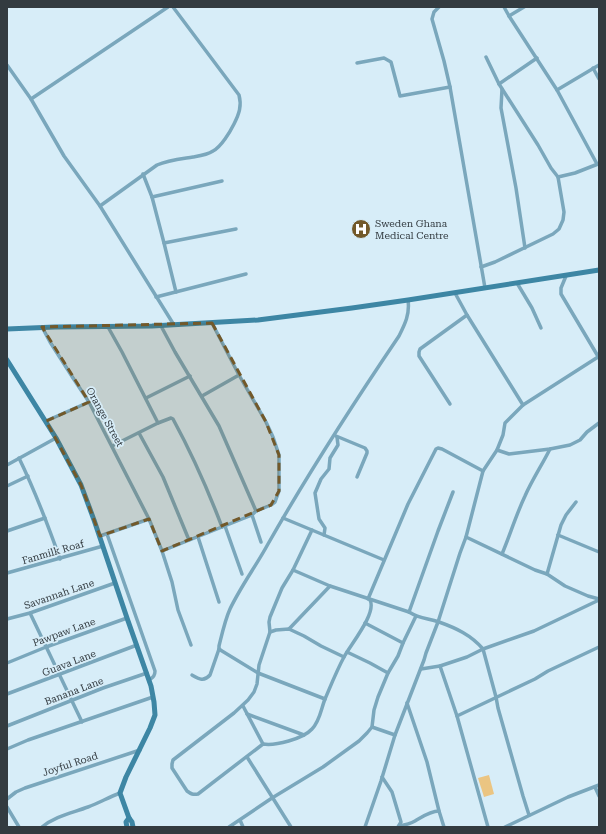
<svg xmlns="http://www.w3.org/2000/svg" width="606" height="834" viewBox="0 0 606 834" font-family="'Roboto Serif',serif">
  <rect width="100%" height="100%" fill="#d7edf8"/>
  <polygon fill="#ebc582" points="489,775 494,794 484,797 478,778"/>
  <g fill="none" stroke-linecap="round" stroke-linejoin="round">
    <g stroke="#7aa7bc" stroke-width="3.5">
      <polyline points="439,7 434,12 432,19 444,61 450,87 485,288"/>
      <polyline points="504,7 509,16 557,90 597,164"/>
      <polyline points="509,16 524,7"/>
      <polyline points="357,63 384,58 391,62 400,96 450,87"/>
      <polyline points="7,65 31,99 64,156 100,206 174,325"/>
      <polyline points="593,68 599,79"/>
      <polyline points="499,84 537,58"/>
      <polyline points="502,89 501,108 516,188 525,248"/>
      <polyline points="557,90 599,65"/>
      <polyline points="31,99 168,7"/>
      <polyline points="143,174 152,197 164,243 176,292"/>
      <polyline points="558,177 575,173 598,164"/>
      <polyline points="152,197 222,181"/>
      <path d="M100,206l57,-41c11,-5 23,-6 36,-8 6,-1 14,-2 20,-6 8,-4 17,-19 21,-27 5,-10 8,-18 5,-29l-66,-88"/>
      <polyline points="164,243 236,229"/>
      <polyline points="481,267 495,262 553,234 559,229 563,220 564,212 558,177 551,168 538,145 499,84 486,57"/>
      <polyline points="566,276 561,288 561,294 599,358"/>
      <polyline points="517,283 532,308 541,328"/>
      <polyline points="455,293 467,315 523,405"/>
      <polyline points="156,297 246,274"/>
      <polyline points="212,323 239,375 266,422 273,437 279,455 279,491 275,502 271,505 256,511"/>
      <polyline points="161,326 175,352 219,426 256,511 252,515 162,551"/>
      <polyline points="42,327 50,342 73,378 89,402 149,519 162,551 172,582 178,610 191,645"/>
      <path d="M108,327l14,25 36,71 13,-5 2,1c19,35 35,71 49,108"/>
      <polyline points="202,396 239,375"/>
      <polyline points="146,398 190,376"/>
      <polyline points="450,404 419,356 419,352 420,349 467,315"/>
      <polyline points="46,421 89,402"/>
      <polyline points="139,433 163,477 189,540"/>
      <polyline points="336,436 365,448 367,451 367,453 357,477"/>
      <polyline points="112,446 158,423"/>
      <polyline points="497,450 509,454 550,449 570,445 580,440 587,432 599,423"/>
      <path d="M19,458c16,33 29,67 41,101"/>
      <polyline points="7,465 56,438"/>
      <polyline points="7,486 28,476"/>
      <polyline points="252,515 261,542"/>
      <polyline points="283,518 384,560"/>
      <polyline points="225,526 242,574"/>
      <path d="M312,530l-19,40 -11,18 -12,29 -1,5 1,10 -11,33 -2,19 -3,8 -6,8 -14,13 -61,47 -1,4v4l15,23c4,3 6,4 11,3l65,-50c12,2 40,-5 49,-15 8,-8 9,-20 13,-30 6,-14 12,-29 19,-42 7,-13 33,-44 26,-57"/>
      <polyline points="7,531 45,518"/>
      <path d="M107,534l48,137c0,5 -2,6 -6,9"/>
      <polyline points="324,535 325,528 319,519 315,493 321,479 329,469 330,458 338,445 337,437"/>
      <polyline points="558,535 599,552"/>
      <polyline points="100,536 149,519"/>
      <polyline points="198,537 219,602"/>
      <polyline points="466,537 535,570 547,574 565,586 588,596 599,599"/>
      <path d="M502,554c8,-19 14,-39 23,-58 7,-16 17,-31 25,-47"/>
      <path d="M293,570l37,16 79,26c11,7 18,6 30,10 17,6 32,13 44,27l13,48 2,11 25,88 6,19"/>
      <polyline points="7,573 103,546"/>
      <polyline points="547,574 561,525 566,515 576,502"/>
      <polyline points="368,599 408,504 436,449 438,448 442,449 483,471"/>
      <polyline points="409,612 438,531 453,492"/>
      <polyline points="30,613 82,722"/>
      <polyline points="7,619 30,613 115,583"/>
      <polyline points="365,623 403,643"/>
      <polyline points="289,629 330,586"/>
      <polyline points="270,632 276,630 289,629 304,636 321,646 344,657"/>
      <polyline points="347,652 370,663 388,673"/>
      <polyline points="7,663 46,647 127,618"/>
      <polyline points="440,666 457,716 488,827"/>
      <polyline points="421,669 440,666 467,657 483,649 534,631 599,600"/>
      <path d="M192,675c7,4 12,7 18,0l9,-26"/>
      <polyline points="7,694 137,645"/>
      <path d="M325,699l-67,-26 -36,-22 -3,-2v-3c3,-12 6,-26 11,-37 11,-23 26,-43 38,-65 41,-72 85,-140 131,-208 6,-12 11,-22 9,-36"/>
      <polyline points="407,703 427,762 439,811 444,827"/>
      <polyline points="243,706 263,744"/>
      <polyline points="247,714 304,735"/>
      <polyline points="457,716 535,679 548,671 599,647"/>
      <polyline points="7,726 103,688 147,673"/>
      <polyline points="372,727 395,735"/>
      <polyline points="7,749 28,740 153,697"/>
      <polyline points="247,757 291,827"/>
      <polyline points="382,777 392,792 401,822 398,827"/>
      <polyline points="595,787 599,796"/>
      <polyline points="7,799 16,792 25,788 140,750"/>
      <polyline points="7,807 19,827"/>
      <polyline points="240,820 243,827"/>
      <path d="M399,826c6,-1 11,-2 16,-5 7,-4 15,-10 24,-10"/>
      <path d="M42,827c13,-11 30,-14 46,-20 11,-4 21,-10 32,-14"/>
      <polyline points="229,827 272,798 323,767 359,741 367,733 372,727 374,710 378,697 388,673 398,656 403,643 416,616"/>
      <polyline points="365,827 381,781 395,735 424,660 426,653 438,622 460,553 466,537 483,471 497,450 503,435 505,423 523,405 598,357"/>
      <polyline points="505,827 568,797 599,785"/>
    </g>
    <g stroke="#3d86a4" stroke-width="5">
      <polyline points="7,329 55,327 152,326 258,320 352,308 408,300 599,270"/>
      <polyline points="7,360 56,438 81,485 94,520 127,618 151,686 154,702 155,715 150,728 126,777 120,793 129,818 132,822 133,827"/>
      <polyline points="127,827 126,822 129,818"/>
    </g>
  </g>
  <path fill="#72592a" fill-opacity="0.2" stroke="#72592a" stroke-width="3" stroke-dasharray="8 5" stroke-linejoin="round" d="M212,323l54,99 13,33v36l-8,14 -109,46 -13,-32 -49,17 -19,-51 -35,-64 43,-19 -47,-75z"/>
  <defs>
    <symbol id="hospital-disc" viewBox="-11 -11 22 22"><circle r="9.5" fill="#72592a" stroke="#d7edf8"/><path d="M-5-5h3v3.5h4V-5h3V5h-3V1.5h-4V5h-3Z" fill="#fff"/></symbol>
  </defs>
  <g fill-rule="evenodd">
    <use href="#hospital-disc" x="350" y="218" width="22" height="22"/>
  </g>
  <g text-anchor="middle" dominant-baseline="central" stroke-width="3.5" stroke-linejoin="round" paint-order="stroke">
    <g font-size="10" fill="#333b40" stroke="#d7edf8" text-anchor="start">
      <text x="375" y="223">Sweden Ghana<tspan x="375" dy="12">Medical Centre</tspan></text>
    </g>
    <g font-size="10" fill="#333b40" stroke="#d7edf8">
      <text transform="translate(105 417) rotate(61)">Orange Street</text>
      <text transform="translate(53 552) rotate(-16)">Fanmilk Roaf</text>
      <text transform="translate(59 594) rotate(-19)">Savannah Lane</text>
      <text transform="translate(64 632) rotate(-20)">Pawpaw Lane</text>
      <text transform="translate(69 663) rotate(-21)">Guava Lane</text>
      <text transform="translate(74 691) rotate(-21)">Banana Lane</text>
      <text transform="translate(70 764) rotate(-18)">Joyful Road</text>
    </g>
  </g>
  <rect width="606" height="834" fill="none" stroke="#333b40" stroke-width="16"/>
</svg>
